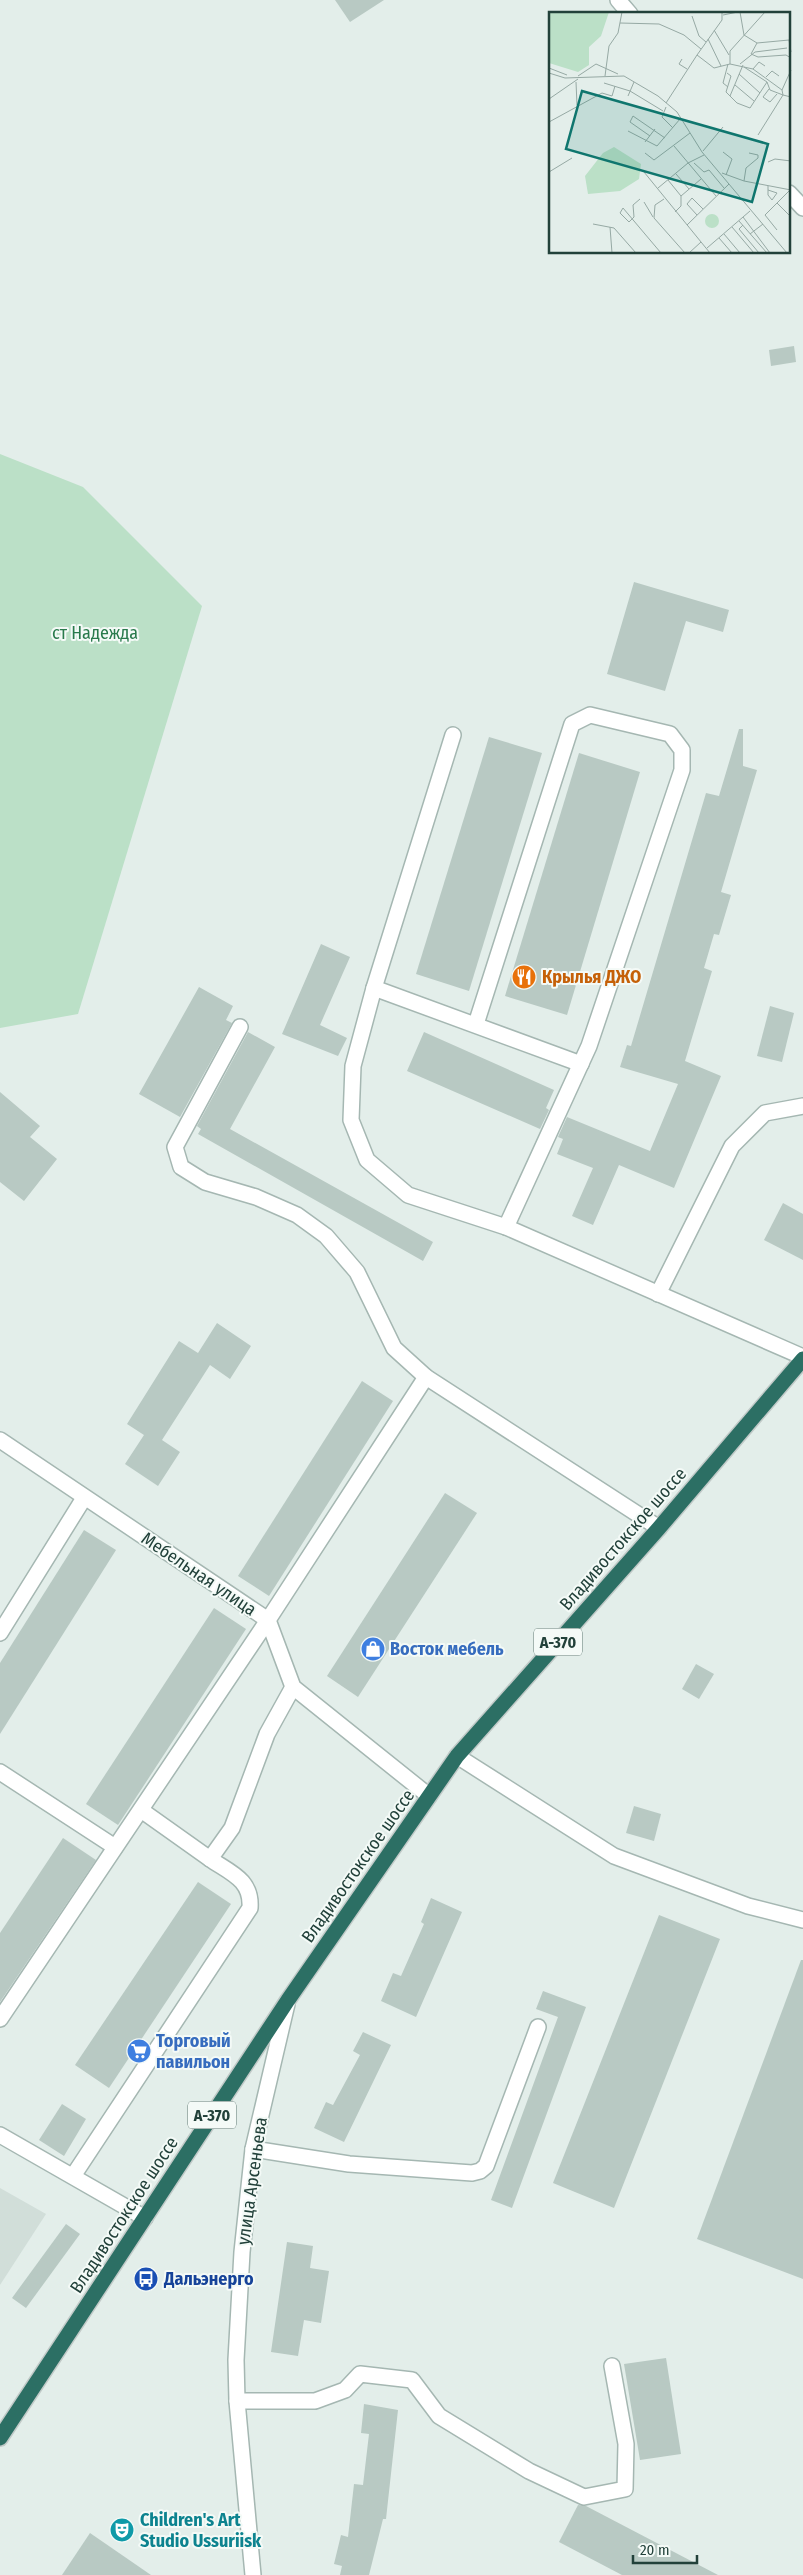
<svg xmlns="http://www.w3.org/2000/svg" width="803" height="2575" viewBox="0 0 803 2575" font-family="'Fira Sans Condensed',sans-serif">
  <rect width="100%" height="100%" fill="#e3eeea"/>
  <polygon fill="#d1ded9" points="0,2188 46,2214 0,2285"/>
  <polygon fill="#bbe0c7" points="0,454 83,487 202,606 78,1014 0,1028"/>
  <g fill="#b8c9c3">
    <polygon points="335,0 384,0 350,22"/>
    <polygon points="794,346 796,362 771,366 769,350"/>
    <polygon points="634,582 729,610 723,632 686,621 665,691 607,674"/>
    <polygon points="739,729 743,729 743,766 757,770 721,892 731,895 719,935 714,934 704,968 712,971 685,1061 721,1076 674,1188 619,1165 593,1225 572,1216 593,1168 557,1154 563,1139 558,1137 567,1117 650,1151 678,1084 620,1067 627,1045 631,1046 706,793 719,796"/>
    <polygon points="489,737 542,753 469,991 416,974"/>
    <polygon points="579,753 640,772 567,1015 505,996"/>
    <polygon points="321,944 350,957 320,1025 347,1038 338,1056 282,1034"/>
    <polygon points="199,987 233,1006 226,1020 232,1023 180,1117 139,1094"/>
    <polygon points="770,1006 794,1013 782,1062 757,1056"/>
    <polygon points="248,1032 275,1047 230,1129 433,1242 423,1261 198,1134 201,1129 197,1126"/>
    <polygon points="424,1032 554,1090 546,1108 549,1110 540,1129 407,1071"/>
    <polygon points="0,1092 40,1126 30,1137 57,1159 24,1201 0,1182"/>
    <polygon points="783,1203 803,1214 803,1260 764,1240"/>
    <polygon points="217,1323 251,1346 230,1379 210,1365 162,1440 180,1452 158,1486 125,1464 144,1435 127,1424 179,1341 198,1353"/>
    <polygon points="362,1381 393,1401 269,1596 238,1576"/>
    <polygon points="445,1493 477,1513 358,1697 327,1676"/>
    <polygon points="84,1530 116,1550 0,1734 0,1663"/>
    <polygon points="214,1608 246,1629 118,1825 86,1804"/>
    <polygon points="696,1664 714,1674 699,1699 682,1689"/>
    <polygon points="634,1806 661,1814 654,1841 626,1833"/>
    <polygon points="63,1838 96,1860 0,2002 0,1933"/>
    <polygon points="198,1882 231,1904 109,2088 75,2065"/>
    <polygon points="431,1898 462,1912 416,2017 381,2001 393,1973 401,1976 424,1924 421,1922"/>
    <polygon points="659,1915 720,1939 614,2208 553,2183"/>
    <polygon points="801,1960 803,1960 803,2279 697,2239"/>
    <polygon points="543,1991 586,2007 512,2208 491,2200 558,2017 536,2009"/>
    <polygon points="363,2032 391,2045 344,2142 314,2128 326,2102 333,2105 360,2055 353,2051"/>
    <polygon points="62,2104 86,2119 64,2156 39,2140"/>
    <polygon points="66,2224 80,2234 26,2308 12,2298"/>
    <polygon points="287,2242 313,2246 310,2268 329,2271 321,2323 304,2320 298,2356 271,2352"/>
    <polygon points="666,2358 681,2454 640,2460 624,2364"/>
    <polygon points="364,2404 398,2410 386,2519 383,2519 369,2575 340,2575 342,2566 334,2564 341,2535 348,2537 354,2484 363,2485 369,2434 361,2433"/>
    <polygon points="578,2505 586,2506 718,2575 622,2575 559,2542"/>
    <polygon points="90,2533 151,2575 62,2575"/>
  </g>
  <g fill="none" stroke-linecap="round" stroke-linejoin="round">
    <defs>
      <g id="minor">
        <polyline points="618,0 630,14"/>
        <polyline points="789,193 803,208"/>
        <polyline points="453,735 374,988 353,1066 351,1120 367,1160 408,1195 506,1227 803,1357"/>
        <polyline points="374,988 581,1064"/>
        <polyline points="476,1024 572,724 590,715 670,734 682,750 682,770 589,1046 506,1227"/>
        <polyline points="240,1027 175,1147 181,1167 205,1182 256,1197 297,1215 326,1236 357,1272 394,1348 426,1377 659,1528"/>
        <polyline points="658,1294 732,1146 765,1113 803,1106"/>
        <polyline points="0,1440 268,1620 293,1687 429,1796"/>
        <polyline points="0,1633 84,1498"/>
        <polyline points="457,1756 614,1856 748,1906 803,1920"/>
        <polyline points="0,1772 115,1847"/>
        <polyline points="141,1810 210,1859"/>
        <polyline points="0,2019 268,1620 426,1377"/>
        <polyline points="0,2135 145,2218"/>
        <polyline points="253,2149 349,2164 472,2173 480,2171 486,2166 538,2027"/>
        <path d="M73,2176l177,-268c2,-28 -19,-35 -40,-49l22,-31 35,-94 26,-47"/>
        <polyline points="237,2401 315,2401 345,2390 360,2374 412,2380 439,2416 529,2471 584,2497 625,2489 626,2444 612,2366"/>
        <polyline points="253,2575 237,2401 236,2360 242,2252 253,2149 287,2004"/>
      </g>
      <polyline id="highway" points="0,2438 288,2000 457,1756 659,1528 803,1359"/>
    </defs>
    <use href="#minor" stroke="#a5b7b2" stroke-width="18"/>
    <use href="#highway" stroke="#c1cac8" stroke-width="18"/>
    <use href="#minor" stroke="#fff" stroke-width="15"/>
    <use href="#highway" stroke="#2c6f64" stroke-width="15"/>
  </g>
  <defs>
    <symbol id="restaurant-disc" viewBox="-11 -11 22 22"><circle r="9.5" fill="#e8710a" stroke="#f4faf7"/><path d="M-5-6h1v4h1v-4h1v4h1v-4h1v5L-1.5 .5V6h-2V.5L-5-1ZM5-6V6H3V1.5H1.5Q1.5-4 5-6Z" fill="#fff"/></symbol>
    <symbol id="shop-disc" viewBox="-11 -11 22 22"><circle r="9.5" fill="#3f7fe0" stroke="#f4faf7"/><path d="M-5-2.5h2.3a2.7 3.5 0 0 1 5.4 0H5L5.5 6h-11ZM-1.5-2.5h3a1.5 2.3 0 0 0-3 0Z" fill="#fff"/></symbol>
    <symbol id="supermarket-disc" viewBox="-11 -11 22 22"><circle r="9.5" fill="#3f7fe0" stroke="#f4faf7"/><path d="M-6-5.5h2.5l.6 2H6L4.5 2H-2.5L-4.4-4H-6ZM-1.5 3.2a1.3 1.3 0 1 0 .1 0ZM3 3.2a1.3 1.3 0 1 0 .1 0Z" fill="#fff"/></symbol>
    <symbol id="bus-disc" viewBox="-11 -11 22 22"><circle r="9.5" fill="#1a4fb4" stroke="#f4faf7"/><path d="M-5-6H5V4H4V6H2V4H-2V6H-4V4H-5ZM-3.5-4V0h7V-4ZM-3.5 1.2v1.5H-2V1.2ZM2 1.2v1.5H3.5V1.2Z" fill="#fff"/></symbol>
    <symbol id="theatre-disc" viewBox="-11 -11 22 22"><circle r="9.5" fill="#0f9aa8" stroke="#f4faf7"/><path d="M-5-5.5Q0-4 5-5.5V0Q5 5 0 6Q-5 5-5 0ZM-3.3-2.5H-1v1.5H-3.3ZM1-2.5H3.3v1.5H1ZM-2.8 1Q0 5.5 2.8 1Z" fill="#fff"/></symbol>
  </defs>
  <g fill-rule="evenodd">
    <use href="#restaurant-disc" x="510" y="963" width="28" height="28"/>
    <use href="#shop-disc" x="359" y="1635" width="28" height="28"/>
    <use href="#supermarket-disc" x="125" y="2037" width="28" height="28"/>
    <use href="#bus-disc" x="132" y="2265" width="28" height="28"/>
    <use href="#theatre-disc" x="108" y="2516" width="28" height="28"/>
  </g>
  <g text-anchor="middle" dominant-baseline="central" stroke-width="4" stroke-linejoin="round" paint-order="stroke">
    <g fill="#f4faf7" stroke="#617873" stroke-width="1">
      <rect x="534" y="1628.5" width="48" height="27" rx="4"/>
      <rect x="188" y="2101.5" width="48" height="27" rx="4"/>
    </g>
    <g font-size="16" font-weight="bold" fill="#22413a">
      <text x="558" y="1642">А-370</text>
      <text x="212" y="2115">А-370</text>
    </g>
    <g font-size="18" fill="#297a4c" stroke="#f4faf7">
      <text x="95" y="633">ст Надежда</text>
    </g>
    <g font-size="18" font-weight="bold" fill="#c56008" stroke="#f4faf7" text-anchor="start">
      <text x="542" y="977">Крылья ДЖО</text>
    </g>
    <g font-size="18" fill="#22413a" stroke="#f4faf7">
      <text transform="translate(623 1539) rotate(-49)">Владивостокское шоссе</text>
      <text transform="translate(199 1574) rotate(34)">Мебельная улица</text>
      <text transform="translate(358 1866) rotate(-55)">Владивостокское шоссе</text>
      <text transform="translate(252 2181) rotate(-82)">улица Арсеньева</text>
      <text transform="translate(124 2215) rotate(-57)">Владивостокское шоссе</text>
    </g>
    <g font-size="18" font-weight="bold" fill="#366cbe" stroke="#f4faf7" text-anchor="start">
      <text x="390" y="1649">Восток мебель</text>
      <text x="156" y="2041">Торговый<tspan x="156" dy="21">павильон</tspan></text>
    </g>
    <g font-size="18" font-weight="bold" fill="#164399" stroke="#f4faf7" text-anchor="start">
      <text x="164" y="2279">Дальэнерго</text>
    </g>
    <g font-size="18" font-weight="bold" fill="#0d838f" stroke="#f4faf7" text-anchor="start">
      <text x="140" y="2520">Children's Art<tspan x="140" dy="21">Studio Ussuriisk</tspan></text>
    </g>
  </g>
  <g transform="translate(549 12)">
    <rect width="241" height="241" fill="#e3eeea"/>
    <path d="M0,0h60l-8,24 -12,11v18l-11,7 -29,-9zM65,135l27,17 -2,15 -19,12 -32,3 -3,-18 18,-23zM156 209a7 7 0 1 1 14 0a7 7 0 1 1-14 0Z" fill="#bbe0c7"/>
    <path fill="none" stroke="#96a9a4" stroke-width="1" d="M191,0l4,23 13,8M174,3l15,-3M143,4l7,20 7,6M71,11l39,1M110,12l25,11 17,14M165,18l15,25M159,27l13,27M202,42l6,-11 32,-3 2,12M202,42l7,3 28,-2 5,3M148,43l25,-35v-8M133,47l-3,5 8,5M179,52l-5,19 5,4M181,52v-13l35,-39M191,52l15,-12 32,-4M194,53l-13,31 7,7 13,5 17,-26M195,55l23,15 3,8 13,5 -25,40M0,56l18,7M204,57l6,-7 6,4M0,61l16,5 59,-2 34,20 19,16 25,40 85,101M178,61l4,3 -5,16 4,4M190,62l21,19M29,64l18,-12 22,10M56,64l4,-30 9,-13 4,-21M217,65l6,-6 7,5M27,70l1,23M55,71l26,8 33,20M186,73l19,16M220,77l-6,8 7,5 7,-8M233,78l9,-20M79,84l6,-14M0,87l29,-20M117,91l31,-48 17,13 16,-4 23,5 29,21 1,5 8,2M117,95l-4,10 11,11M0,110l53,-29 10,3 3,-10M79,119l29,15 23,-27M101,124l-20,-14 3,-6 32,22M96,130l10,-13M125,134l42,50M154,139l20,-24M174,140l9,7 -6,16M96,141l9,7 36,-27M219,150l7,-3 16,2M145,151l10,9 5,-2 15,18M0,160l23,-14M95,160l66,81M173,161l22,8 47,9M127,162l13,15M119,168l13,16M195,169l2,-13 12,-10v-3l-9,-2M219,174v9l4,5 5,-7 -9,-3M109,176l30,-25 16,-8M115,187l-9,6 -1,13 31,35M95,190l9,15M228,191l12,12M74,196l38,45M74,196l-3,5 9,9 5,-5 -1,-12 7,-6M126,200l6,-6v-10l20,-17M148,203l-10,-11 5,-6 11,11M194,205l27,36M190,209l28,32M44,212l21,4 22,25M138,213l42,-41M194,213l-4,4 20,24M61,215l2,26M183,215l22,26M228,218l-12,-15 25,-25M175,222l16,19M201,222l13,-10M170,226l13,15M158,236l43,-37M140,241l12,-11"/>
    <path fill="#0f766e" fill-opacity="0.15" stroke="#0f766e" stroke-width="2.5" d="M33,79l186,53 -16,58 -186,-53z"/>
    <rect width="241" height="241" fill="none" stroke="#22413a" stroke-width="2.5"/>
  </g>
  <path d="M633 2555v8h64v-8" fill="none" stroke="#22413a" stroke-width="2.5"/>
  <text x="640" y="2555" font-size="15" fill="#22413a" stroke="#f4faf7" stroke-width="4" paint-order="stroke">20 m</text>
</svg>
